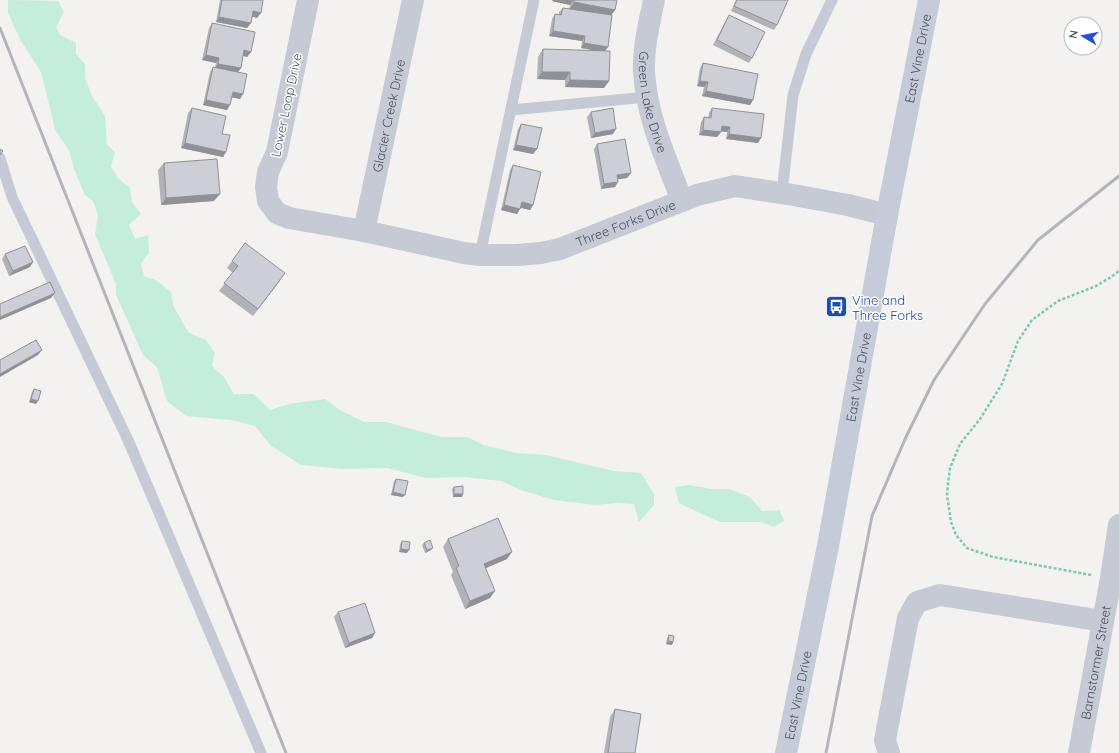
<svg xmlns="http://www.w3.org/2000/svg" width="1119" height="753" viewBox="0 0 1119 753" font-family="Quicksand,sans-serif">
  <rect width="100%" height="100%" fill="#f3f2f1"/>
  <g fill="#c4eddc">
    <polygon points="8,0 58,1 64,12 56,27 60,35 76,43 76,54 85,64 85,78 92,96 105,116 107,144 115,152 111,166 118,178 130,188 132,202 141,214 129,225 135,239 148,235 149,253 141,263 144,276 156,280 171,292 173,305 188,332 206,340 215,353 212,366 224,377 234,394 254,394 270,410 289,404 325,399 340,410 364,422 386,422 441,437 467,437 484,445 516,453 546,455 614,471 641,473 654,494 654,505 639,522 634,504 617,503 595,505 554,500 524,491 501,481 464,477 426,478 387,468 343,469 301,465 270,445 255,426 231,420 186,416 167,401 157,367 143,355 116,295 116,284 95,234 98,215 93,201 85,195 74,169 69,150 55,130 45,87 41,72 21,41 8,13"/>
    <polygon points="690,485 711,489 729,489 750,497 762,511 780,510 784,521 774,527 761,522 719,522 679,503 675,487"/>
  </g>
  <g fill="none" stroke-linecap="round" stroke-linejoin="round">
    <polyline stroke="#7ec9b3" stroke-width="2.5" stroke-dasharray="3 2" stroke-linecap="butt" points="1091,575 993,557 967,548 956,535 951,522 947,495 948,484 950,468 960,444 980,419 1002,384 1018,341 1032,320 1058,301 1096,286 1111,277 1119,271"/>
    <g stroke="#c6cad5" stroke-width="11">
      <polyline points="511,110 647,97"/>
      <polyline points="0,158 12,197 128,440 261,753"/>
      <polyline points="782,193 793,95 806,54 832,0"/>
      <polyline points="480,255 534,0"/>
    </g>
    <g stroke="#c6cad5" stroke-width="22">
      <path id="s1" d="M308,0l-31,152 -9,20 -2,15 2,14 9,12 12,5 75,13 100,22 16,2h37l24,-2 19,-4 137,-54 38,-9 58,9 55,10 39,10"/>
      <path id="s2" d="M654,0c-5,24 -11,48 -10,72 3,47 22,86 38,129"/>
      <path id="s3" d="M364,231l49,-231"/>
      <polyline points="889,753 885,740 908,618 917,602 940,595 1103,621"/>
      <path id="s4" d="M1079,753l32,-175 8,-53"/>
    </g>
    <path stroke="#c5cbd8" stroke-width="22" id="s5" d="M786,753l42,-207 59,-331 42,-215"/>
    <g stroke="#b4b5bb" stroke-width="3">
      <polyline points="0,28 286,753"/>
      <polyline points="826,753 872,516 906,437 934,380 985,304 1038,240 1119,176"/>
    </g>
  </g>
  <g fill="#b1b2b8">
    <polygon points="220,0 263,0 257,18 252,16 251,23 247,28 216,22"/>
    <polygon points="553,0 617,0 615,10 611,15 608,47 604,51 609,81 604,88 565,87 565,80 537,79 538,57 543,49 600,51 581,48 582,41 549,36 552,19 555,14 559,14 559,12 563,8 569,9 570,5 552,1"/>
    <polygon points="736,0 788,0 777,25 774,30 731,11"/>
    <polygon points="729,15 752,58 749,63 713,45 726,20"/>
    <polygon points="212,23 251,52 247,57 243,56 241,68 238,72 243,94 240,99 232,97 227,110 203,105 210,72 213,67 215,67 216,63 202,60 209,28"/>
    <polygon points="703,63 753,100 750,105 702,96 704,87 697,86 700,68"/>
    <polygon points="192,108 222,134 226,152 223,157 181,148 188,113"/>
    <polygon points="712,108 758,143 726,139 727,132 721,131 717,137 699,135 701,122 704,117 708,118 709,113"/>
    <polygon points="591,112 613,134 591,138 587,117"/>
    <polygon points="521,124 537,149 533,154 513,150 518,129"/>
    <polygon points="597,144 631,173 627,178 618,179 615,187 601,189 594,149"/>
    <polygon points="164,163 214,201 161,205 158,170"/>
    <polygon points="513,165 533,205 530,210 520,208 517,214 501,210 510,170"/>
    <polygon points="5,254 30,267 9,276 2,259"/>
    <polygon points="232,261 280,281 253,316 219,291 233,273 227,268"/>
    <polygon points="34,389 36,404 29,402 32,392"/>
    <polygon points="396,479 403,497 391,495 394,481"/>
    <polygon points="454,487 462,497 453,497 452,489"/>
    <polygon points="448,539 507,559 486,568 490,598 465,609 451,575 453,572 443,547"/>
    <polygon points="402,541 407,553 399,552 400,544"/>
    <polygon points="424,543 431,550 425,553 422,545"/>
    <polygon points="338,612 375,633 372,638 345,648 334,617"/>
    <polygon points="669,635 672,645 666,644 667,638"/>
    <polygon points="615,709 635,753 604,753 610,717"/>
  </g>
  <g fill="#909196">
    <polygon points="553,0 573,0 570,5 552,1"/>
    <polygon points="574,2 615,10 610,17 569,10"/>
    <polygon points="253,11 261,13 257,18 250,16"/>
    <polygon points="219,17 251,23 247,28 216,22"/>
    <polygon points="553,31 585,36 582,41 549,36"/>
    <polygon points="584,43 608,47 604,52 581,48"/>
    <polygon points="244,50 251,52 247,57 241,55"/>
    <polygon points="206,55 219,58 216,63 202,60"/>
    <polygon points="218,64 241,68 237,73 214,69"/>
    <polygon points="542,72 570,72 565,80 537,79"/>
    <polygon points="570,80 609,81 604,88 565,87"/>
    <polygon points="700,81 708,82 704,87 697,86"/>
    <polygon points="706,91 753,100 750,105 702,96"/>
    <polygon points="233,92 243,94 240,99 230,97"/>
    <polygon points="206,100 230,105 227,110 203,105"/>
    <polygon points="722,126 730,127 727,132 718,131"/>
    <polygon points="616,129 613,134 591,138 595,133"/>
    <polygon points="703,130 721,132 717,137 699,135"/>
    <polygon points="729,134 761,138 758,143 726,139"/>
    <polygon points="185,143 226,152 223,157 181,148"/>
    <polygon points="516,145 537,149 533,154 513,150"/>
    <polygon points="631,173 627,178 614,180 617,175"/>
    <polygon points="618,182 615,187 601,189 604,184"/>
    <polygon points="220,194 214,201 161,205 166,198"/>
    <polygon points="522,202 533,205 530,210 518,207"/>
    <polygon points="504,205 520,209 517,214 501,210"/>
    <polygon points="33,262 30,267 9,276 13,271"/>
    <polygon points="55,293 51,298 0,320 0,317"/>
    <polygon points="42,350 38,355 0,377 0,374"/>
    <polygon points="31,399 38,401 36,404 29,402"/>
    <polygon points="393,492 405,495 403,497 391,495"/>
    <polygon points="454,494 463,494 462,497 453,497"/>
    <polygon points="433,548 431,550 425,553 427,550"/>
    <polygon points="401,549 409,550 407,553 399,552"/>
    <polygon points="512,552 507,559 479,571 484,564"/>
    <polygon points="495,591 490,598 465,609 470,601"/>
    <polygon points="375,633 372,638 345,648 349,643"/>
    <polygon points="668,641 673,642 672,645 666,644"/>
  </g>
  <g fill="#cecfd6" stroke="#909196">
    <polygon points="222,0 263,0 261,13 253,11 251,23 219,17"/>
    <polygon points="574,0 617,0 615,10 574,2"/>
    <polygon points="737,0 788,0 777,25 734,6"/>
    <polygon points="563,8 612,15 608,47 584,43 585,36 553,31 555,14 561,15"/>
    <polygon points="729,15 765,32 752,58 717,40"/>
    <polygon points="212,23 255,32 251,52 244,50 241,68 218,64 219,58 206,55"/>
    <polygon points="543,49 610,51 609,81 570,80 570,72 542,72"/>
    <polygon points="703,63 758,74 753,100 706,91 708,82 700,81"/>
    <polygon points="213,67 247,74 243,94 233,92 230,105 206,100"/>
    <polygon points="192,108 226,116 222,134 230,135 226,152 185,143"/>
    <polygon points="613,108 616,129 595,133 591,112"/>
    <polygon points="712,108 764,114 761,138 729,134 730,127 722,126 721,132 703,130 704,117 711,118"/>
    <polygon points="521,124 542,128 537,149 516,145"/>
    <polygon points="625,139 631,173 617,175 618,182 604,184 597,144"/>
    <polygon points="0,149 3,151 0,155"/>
    <polygon points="217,159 220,194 166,198 164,163"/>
    <polygon points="513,165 541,172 533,205 522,202 520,209 504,205"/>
    <polygon points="245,243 285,273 258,309 224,283 238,266 232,261"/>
    <polygon points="25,246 33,262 13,271 5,254"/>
    <polygon points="50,282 55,293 0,317 0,304"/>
    <polygon points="36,340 42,350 0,374 0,360"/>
    <polygon points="34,389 41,391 38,401 31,399"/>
    <polygon points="396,479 408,481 405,495 393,492"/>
    <polygon points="463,486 463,494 454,494 454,487"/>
    <polygon points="498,518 512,552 484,564 495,591 470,601 456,568 459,566 448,539"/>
    <polygon points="430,540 433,548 427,550 424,543"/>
    <polygon points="402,541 410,542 409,550 401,549"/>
    <polygon points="365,603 375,633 349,643 338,612"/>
    <polygon points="669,635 674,636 673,642 668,641"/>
    <polygon points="615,709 641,714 635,753 608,753"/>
  </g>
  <defs>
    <symbol id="bus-square" viewBox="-11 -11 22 22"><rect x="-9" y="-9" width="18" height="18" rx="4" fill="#1a4fb4" stroke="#fff"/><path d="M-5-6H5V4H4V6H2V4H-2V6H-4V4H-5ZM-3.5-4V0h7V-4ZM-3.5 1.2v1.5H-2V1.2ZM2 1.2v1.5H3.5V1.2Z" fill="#fff"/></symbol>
  </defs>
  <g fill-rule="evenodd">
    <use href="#bus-square" x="824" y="294" width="25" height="25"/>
  </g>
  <g text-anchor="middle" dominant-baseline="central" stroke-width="3" stroke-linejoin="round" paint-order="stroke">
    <g font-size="13" fill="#4a505d" stroke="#fff">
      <text stroke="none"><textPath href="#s5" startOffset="707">East Vine Drive</textPath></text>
      <text stroke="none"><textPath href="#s2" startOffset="104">Green Lake Drive</textPath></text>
      <text transform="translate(286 105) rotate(-78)">Lower Loop Drive</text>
      <text stroke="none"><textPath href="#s3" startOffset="118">Glacier Creek Drive</textPath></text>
      <text stroke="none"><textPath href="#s1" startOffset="580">Three Forks Drive</textPath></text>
      <text stroke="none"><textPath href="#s5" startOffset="383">East Vine Drive</textPath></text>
      <text stroke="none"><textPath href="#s4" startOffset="92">Barnstormer Street</textPath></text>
      <text stroke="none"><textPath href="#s5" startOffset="59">East Vine Drive</textPath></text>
    </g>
    <g font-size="13" fill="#164399" stroke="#fff" text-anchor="start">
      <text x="852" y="300">Vine and<tspan x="852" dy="15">Three Forks</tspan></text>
    </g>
  </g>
  <g transform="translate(1083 36) rotate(280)"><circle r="19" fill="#ffffff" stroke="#b7b9be"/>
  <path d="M0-3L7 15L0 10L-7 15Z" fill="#264fd8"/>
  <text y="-6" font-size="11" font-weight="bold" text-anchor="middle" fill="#4a505d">N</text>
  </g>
</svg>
